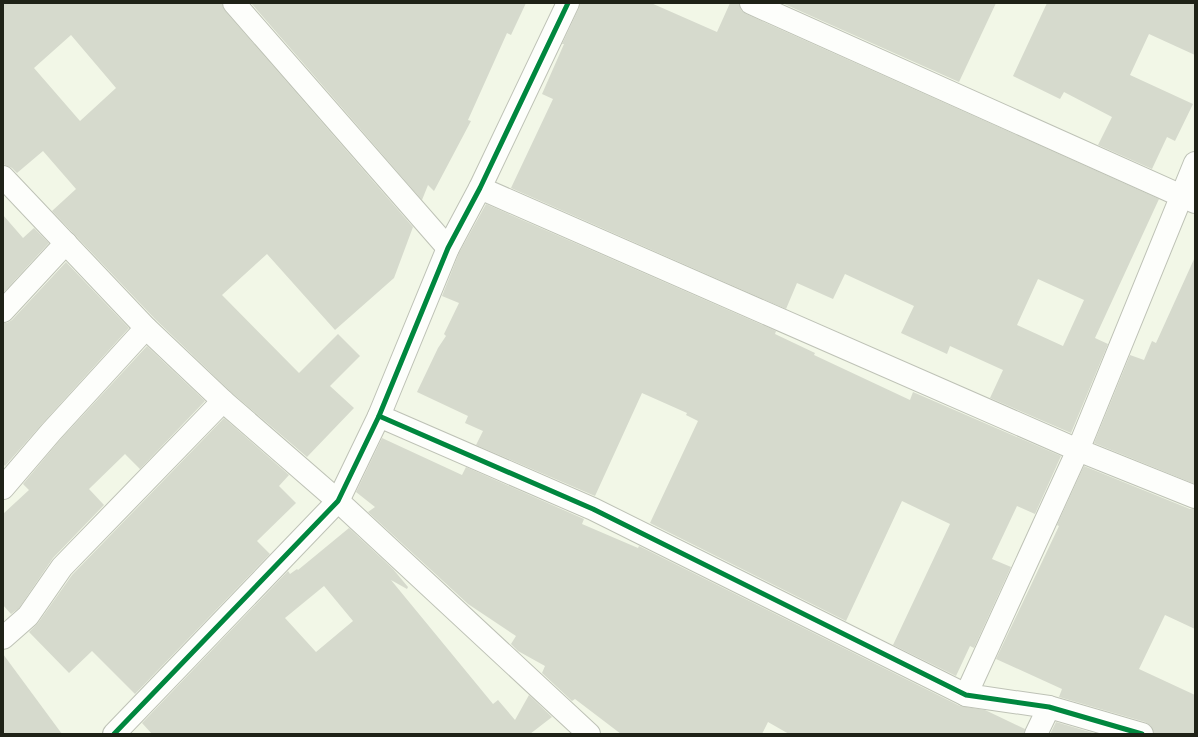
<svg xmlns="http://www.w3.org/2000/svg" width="1198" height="737" viewBox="0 0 1198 737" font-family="Manrope,sans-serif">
  <rect width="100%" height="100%" fill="#f2f7e7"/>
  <g fill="#d6dacd" fill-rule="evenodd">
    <path d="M3,3h219l3,8 188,216 -19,51 -59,52 -68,-76 -45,41 77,78 39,-39 22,22 -30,30 24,22 -47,49 -76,-65 -76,-73 -103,-108 24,-22 -33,-38 -26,22 -5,-5 -9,-4zM71,35l45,53 -36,33 -46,-53z"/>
    <polygon points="251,3 526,3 511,35 507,33 468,120 471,121 434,191 428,185 422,200"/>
    <path d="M580,3h71l66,29 13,-29h9l2,7 5,4 413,185 -64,139 13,6 -37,89 -81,-35 13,-28 -53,-24 -3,8 -46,-21 13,-27 -69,-32 -12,25 -36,-16 -11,26 -275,-121 42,-89 -11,-5 22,-50h-2l17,-36zM1038,279l46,21 -21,46 -46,-21z"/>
    <polygon points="782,3 996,3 959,82"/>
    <polygon points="1047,3 1195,3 1195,55 1149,34 1130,75 1193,104 1175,141 1167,137 1152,169 1098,145 1112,117 1064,92 1060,99 1013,76"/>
    <polygon points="486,204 776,331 775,334 815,353 814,355 910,400 913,392 1061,456 1035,514 1017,506 992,559 1011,567 974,648 970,646 956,676 893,645 950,524 902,501 846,621 650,523 698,421 686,415 687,413 642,393 595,496 476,445 483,431 465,423 468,416 417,392 438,348 446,336 444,334 459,303 442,296 459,253"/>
    <polygon points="3,215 23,238 34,228 49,243 3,293"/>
    <polygon points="1195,257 1195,484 1094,443 1130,355 1144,360 1152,341 1156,343"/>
    <polygon points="66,262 129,328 42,424 5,466 3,464 3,323 7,323 12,320"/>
    <polygon points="147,346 205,401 140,469 125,454 89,489 104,505 53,558 19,608 11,614 3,605 3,514 29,490 23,484 60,440"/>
    <polygon points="224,418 289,475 279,486 296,503 257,541 270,554 135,694 92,651 69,673 29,632 38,623 72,575"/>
    <polygon points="382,438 462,475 466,467 584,519 582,524 638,548 639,546 960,706 985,710 1025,729 1024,734 789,734 768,722 762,734 621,734 575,699 572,701 542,673 545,666 518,651 511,644 516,636 468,604 368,512 375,507 356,492"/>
    <polygon points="1084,466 1190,509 1195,509 1195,629 1165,615 1139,669 1195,695 1195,734 1154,734 1151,726 1145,722 1059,697 1062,689 996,659 1059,526 1057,525"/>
    <path d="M349,528l44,41 15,18 -1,2 -16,-9 102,124 5,-4 17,20 14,-25 23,22 -22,17h-378l-10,-11 146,-152 2,3 7,-5 1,1zM324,586l29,35 -37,31 -31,-34z"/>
    <polygon points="3,654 62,734 3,734"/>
    <polygon points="1056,722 1097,734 1050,734"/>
  </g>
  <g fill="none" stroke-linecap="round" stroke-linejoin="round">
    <defs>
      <g id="minor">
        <polyline points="234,3 448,248"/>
        <polyline points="751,3 1195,202"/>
        <polyline points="3,177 146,328 223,401 338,501 589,734"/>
        <polyline points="480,188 1078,450 1195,497"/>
        <polyline points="3,311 66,243"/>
        <polyline points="379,416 593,509 966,695 1049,707 1142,734"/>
        <polyline points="3,488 51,432 146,328"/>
        <polyline points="3,638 28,616 62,567 223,401"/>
        <polyline points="966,695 1078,450 1195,163"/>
        <polyline points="114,734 338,501 379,416 448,248 480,188 568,3"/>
        <polyline points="1036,734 1049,707"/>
      </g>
    </defs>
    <use href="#minor" stroke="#bec2b6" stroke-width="24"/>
    <use href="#minor" stroke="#fdfefb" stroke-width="22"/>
    <defs>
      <g id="cycleway">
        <polyline points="379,416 593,509 966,695 1049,707 1142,734"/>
        <polyline points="114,734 338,501 379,416 448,248 480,188 568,3"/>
      </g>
    </defs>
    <use href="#cycleway" stroke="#fff" stroke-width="8"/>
    <use href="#cycleway" stroke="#00873e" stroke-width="5"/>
  </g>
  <rect width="1198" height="737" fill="none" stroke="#1f2217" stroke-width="8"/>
</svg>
